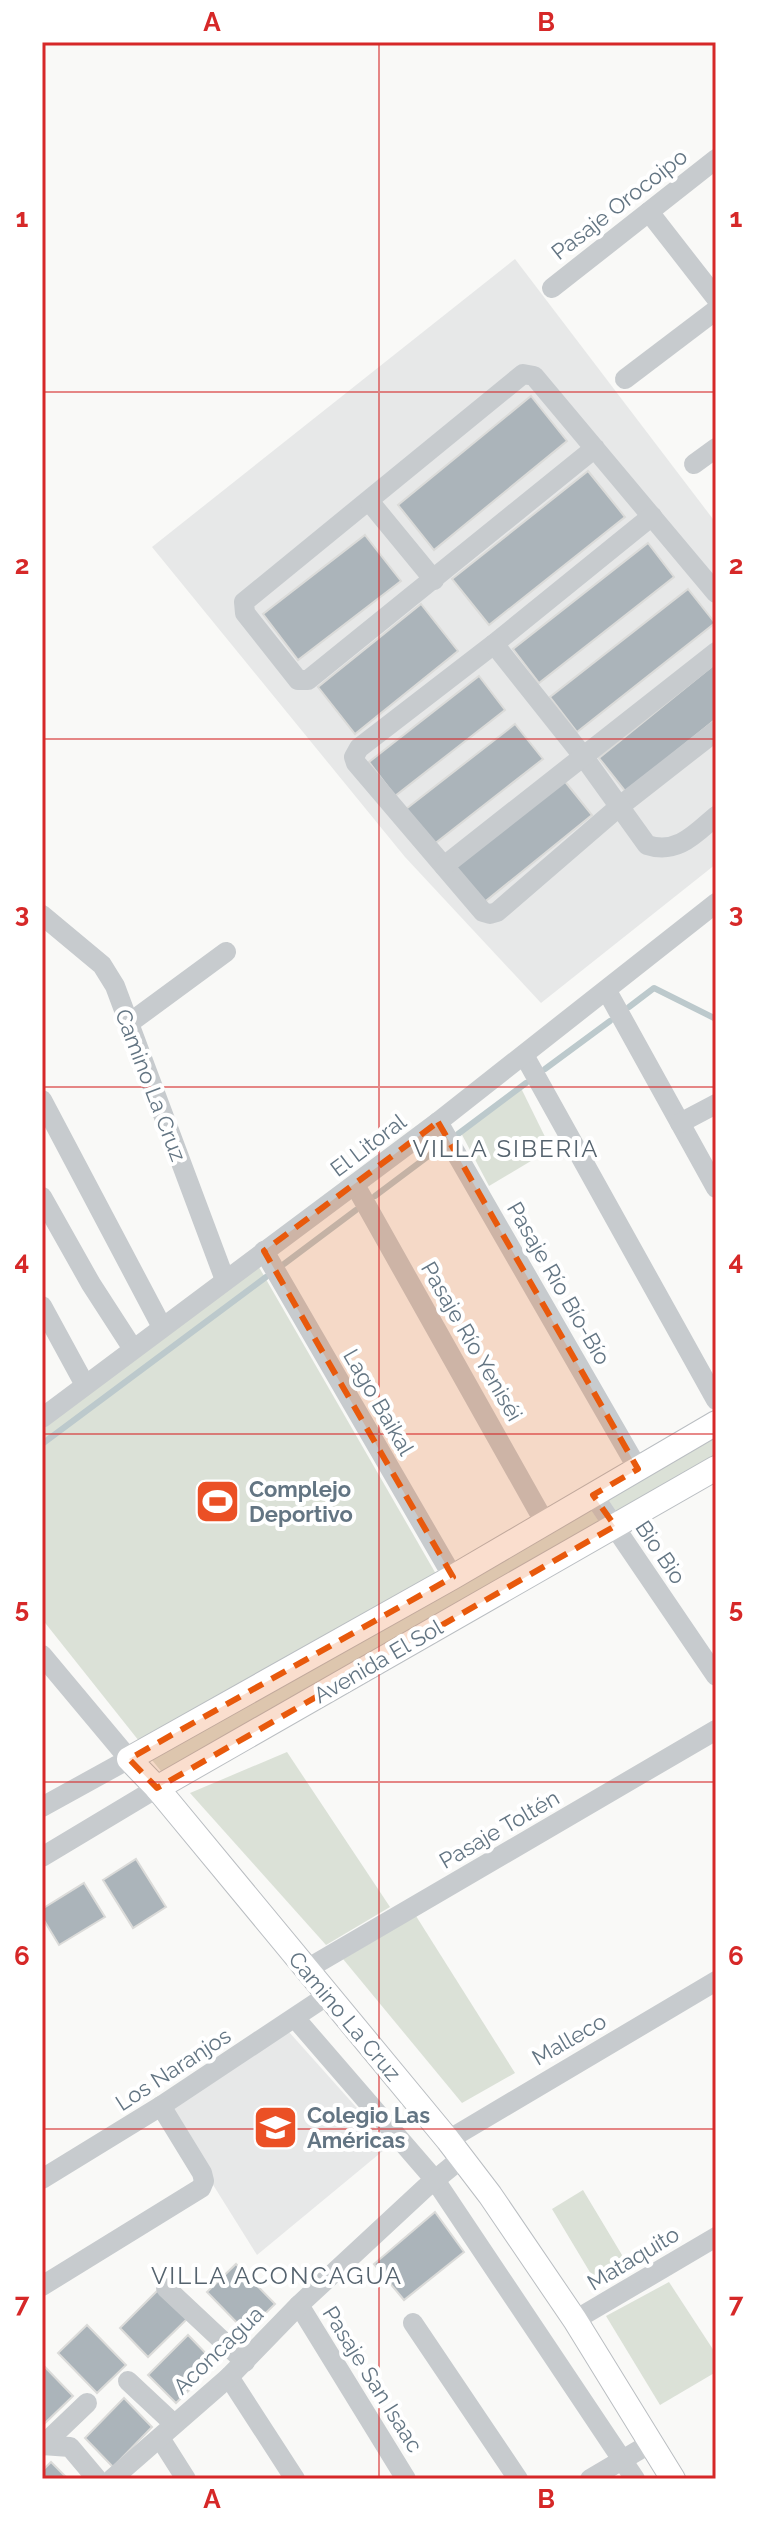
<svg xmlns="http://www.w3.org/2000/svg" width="758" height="2521" viewBox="0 0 758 2521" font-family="Raleway,sans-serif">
  <rect width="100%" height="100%" fill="#f9f9f7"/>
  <g fill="#e7e8e8">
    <polygon points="515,259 716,523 716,864 541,1003 405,857 152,547"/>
    <polygon points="289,2032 390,2145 257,2255 167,2111"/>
  </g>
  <g fill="#dbe1d7">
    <polygon points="520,1086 551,1149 489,1186 460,1131"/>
    <polygon points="256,1262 436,1574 139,1741 42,1619 42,1430"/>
    <polygon points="716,1426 716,1462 165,1776 152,1760"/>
    <polygon points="287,1752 390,1907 326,1945 190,1793"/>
    <polygon points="416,1916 515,2073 462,2103 343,1959"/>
    <polygon points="583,2190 625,2260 594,2279 552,2209"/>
    <polygon points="669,2282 716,2354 716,2372 660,2405 606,2316"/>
  </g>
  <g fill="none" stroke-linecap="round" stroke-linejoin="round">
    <g stroke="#bcc9cc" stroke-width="6">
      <polyline points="629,1007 654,988 716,1019"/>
      <polyline points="545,1069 610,1021"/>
      <polyline points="458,1134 526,1083"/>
      <polyline points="375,1196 439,1148"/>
      <polyline points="284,1264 356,1210"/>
      <polyline points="42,1444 266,1277"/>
    </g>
  </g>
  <g fill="#abb4ba" stroke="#dbdbd9" stroke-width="2">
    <polygon points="531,396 567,441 434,550 398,505"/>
    <polygon points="588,471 625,517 489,625 452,579"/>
    <polygon points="365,535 401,581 298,660 263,614"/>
    <polygon points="648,543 674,577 539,683 513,649"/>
    <polygon points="688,589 715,623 577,732 550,697"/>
    <polygon points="421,604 458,651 355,734 318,687"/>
    <polygon points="716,663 716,719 626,792 599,758"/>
    <polygon points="479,676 505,710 395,796 369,762"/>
    <polygon points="515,724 543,759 433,845 406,809"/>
    <polygon points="563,779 592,815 482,904 453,868"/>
    <polygon points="136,1859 166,1907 133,1928 103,1880"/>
    <polygon points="84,1883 105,1917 59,1945 42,1917 42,1909"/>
    <polygon points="435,2212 464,2252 404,2300 374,2264"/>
    <polygon points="236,2264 275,2304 246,2332 207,2292"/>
    <polygon points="159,2289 188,2318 148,2357 120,2328"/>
    <polygon points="87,2325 126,2365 97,2393 58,2353"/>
    <polygon points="188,2335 216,2364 176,2403 148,2375"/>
    <polygon points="42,2364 73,2396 44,2424 42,2422"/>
    <polygon points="124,2398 152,2427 113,2467 85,2438"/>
    <polygon points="51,2462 68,2479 42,2479 42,2471"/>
  </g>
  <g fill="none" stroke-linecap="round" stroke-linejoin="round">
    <defs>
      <g id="major">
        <polyline points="157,1788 716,1468"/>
        <polyline points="673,2479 575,2320 490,2195 448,2140 157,1788 129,1759 453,1577 716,1423"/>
      </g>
    </defs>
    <use href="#major" stroke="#babec2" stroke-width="26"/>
    <g stroke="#c7cbce" stroke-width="20">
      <polyline points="649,212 716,298"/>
      <polyline points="552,288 716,159"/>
      <polyline points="625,379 716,310"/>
      <polyline points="595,448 308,680 298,680 245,613 244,602 523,374 534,376 716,593"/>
      <polyline points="694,464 716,448"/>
      <polyline points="369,501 434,580"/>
      <polyline points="652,516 494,644 359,748 354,757 356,763 483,912 490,914 497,912 620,806 716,731"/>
      <path d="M494,644l89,112 64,89c30,10 48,-11 69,-29"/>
      <polyline points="444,866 716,652"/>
      <polyline points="42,915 102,965 115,986 225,1280"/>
      <polyline points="607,991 716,1188"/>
      <polyline points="128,1024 226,952"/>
      <polyline points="524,1055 716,1400"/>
      <polyline points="42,1100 162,1327"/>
      <polyline points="438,1122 638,1469"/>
      <polyline points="680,1123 716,1104"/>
      <polyline points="355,1185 545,1523"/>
      <polyline points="42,1197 91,1284 133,1349"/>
      <polyline points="264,1251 453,1577"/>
      <polyline points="42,1306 85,1385"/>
      <polyline points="42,1418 438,1122 716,903"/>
      <polyline points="593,1495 716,1676"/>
      <polyline points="42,1655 129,1759 42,1807"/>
      <polyline points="42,1857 157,1788"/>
      <polyline points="307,1969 716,1730"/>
      <polyline points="295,2018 435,2180 635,2479"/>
      <polyline points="448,2140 716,1981"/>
      <polyline points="42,2179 161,2106 328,1995"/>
      <polyline points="42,2286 201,2188 204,2181 202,2173 161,2106"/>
      <polyline points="166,2288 245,2362"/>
      <polyline points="299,2305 406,2479"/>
      <polyline points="575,2320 716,2237"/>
      <polyline points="413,2323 518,2479"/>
      <polyline points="229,2377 295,2479"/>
      <polyline points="128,2381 174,2424"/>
      <polyline points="160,2438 186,2479"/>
      <polyline points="42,2445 70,2447 97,2479"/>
      <polyline points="42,2446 87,2403"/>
      <polyline points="112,2479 229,2377 299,2305 425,2188 462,2158"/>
      <polyline points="590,2479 651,2443"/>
    </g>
    <use href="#major" stroke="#fff" stroke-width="24"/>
  </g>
  <path fill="#e8590c" fill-opacity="0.2" stroke="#e8590c" stroke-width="6" stroke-dasharray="16 10" stroke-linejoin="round" d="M438,1122l200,347 -45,26 22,31 -458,262 -28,-29 324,-182 -189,-326z"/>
  <path fill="none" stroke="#d62828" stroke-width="2" stroke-opacity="0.55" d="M379,42v2437M42,392h674M42,739h674M42,1087h674M42,1434h674M42,1782h674M42,2129h674"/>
  <defs>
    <symbol id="stadium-square" viewBox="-11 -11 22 22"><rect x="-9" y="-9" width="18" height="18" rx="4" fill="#eb5025" stroke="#fff"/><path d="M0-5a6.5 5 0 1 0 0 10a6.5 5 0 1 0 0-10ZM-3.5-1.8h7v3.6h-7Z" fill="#fff"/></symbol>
    <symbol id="school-square" viewBox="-11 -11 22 22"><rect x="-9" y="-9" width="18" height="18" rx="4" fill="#eb5025" stroke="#fff"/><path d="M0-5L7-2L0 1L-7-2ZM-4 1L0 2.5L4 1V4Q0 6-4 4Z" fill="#fff"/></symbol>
  </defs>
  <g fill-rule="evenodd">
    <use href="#stadium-square" x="192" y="1476" width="51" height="51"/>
    <use href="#school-square" x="250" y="2102" width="51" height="51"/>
  </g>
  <g text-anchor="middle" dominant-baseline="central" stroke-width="8" stroke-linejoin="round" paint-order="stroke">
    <g font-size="22" fill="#637583" stroke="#fff">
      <text transform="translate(619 204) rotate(-38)">Pasaje Orocoipo</text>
      <text transform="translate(151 1085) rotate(69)">Camino La Cruz</text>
      <text transform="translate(368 1145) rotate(-37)">El Litoral</text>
      <text transform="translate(559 1283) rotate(60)">Pasaje Río Bío-Bío</text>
      <text transform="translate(472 1341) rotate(60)">Pasaje Río Yeniséi</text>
      <text transform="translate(379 1402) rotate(60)">Lago Baikal</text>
      <text transform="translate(661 1552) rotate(56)">Bio Bio</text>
      <text transform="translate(378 1661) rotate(-30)">Avenida El Sol</text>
      <text transform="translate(499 1829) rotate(-30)">Pasaje Toltén</text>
      <text transform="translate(345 2016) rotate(50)">Camino La Cruz</text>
      <text transform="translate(569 2039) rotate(-30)">Malleco</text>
      <text transform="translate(173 2069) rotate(-33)">Los Naranjos</text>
      <text transform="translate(633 2258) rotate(-31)">Mataquito</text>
      <text transform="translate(218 2350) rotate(-44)">Aconcagua</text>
      <text transform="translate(373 2379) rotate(58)">Pasaje San Isaac</text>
    </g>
    <g font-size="22" font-weight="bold" fill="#637583" stroke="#fff" text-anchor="start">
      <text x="249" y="1489">Complejo<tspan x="249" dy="25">Deportivo</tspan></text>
      <text x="307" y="2115">Colegio Las<tspan x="307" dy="25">Américas</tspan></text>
    </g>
    <g font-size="24" letter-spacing="2" fill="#55636e" stroke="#fff">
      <text x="506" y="1148">VILLA SIBERIA</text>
      <text x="277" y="2275">VILLA ACONCAGUA</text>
    </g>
  </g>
  <rect width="758" height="2521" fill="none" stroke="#ffffff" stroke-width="88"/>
  <rect x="44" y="44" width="670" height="2433" fill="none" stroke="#d62828" stroke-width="3"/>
  <g font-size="26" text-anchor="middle" font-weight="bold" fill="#d62828">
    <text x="212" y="31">A</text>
    <text x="546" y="31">B</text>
    <text x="22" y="227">1</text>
    <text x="736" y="227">1</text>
    <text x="22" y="574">2</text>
    <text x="736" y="574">2</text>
    <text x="22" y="922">3</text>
    <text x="736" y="922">3</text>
    <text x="22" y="1270">4</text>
    <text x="736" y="1270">4</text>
    <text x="22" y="1617">5</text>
    <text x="736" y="1617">5</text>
    <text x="22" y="1965">6</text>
    <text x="736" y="1965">6</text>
    <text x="22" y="2312">7</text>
    <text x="736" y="2312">7</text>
    <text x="212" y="2508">A</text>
    <text x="546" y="2508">B</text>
  </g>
</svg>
